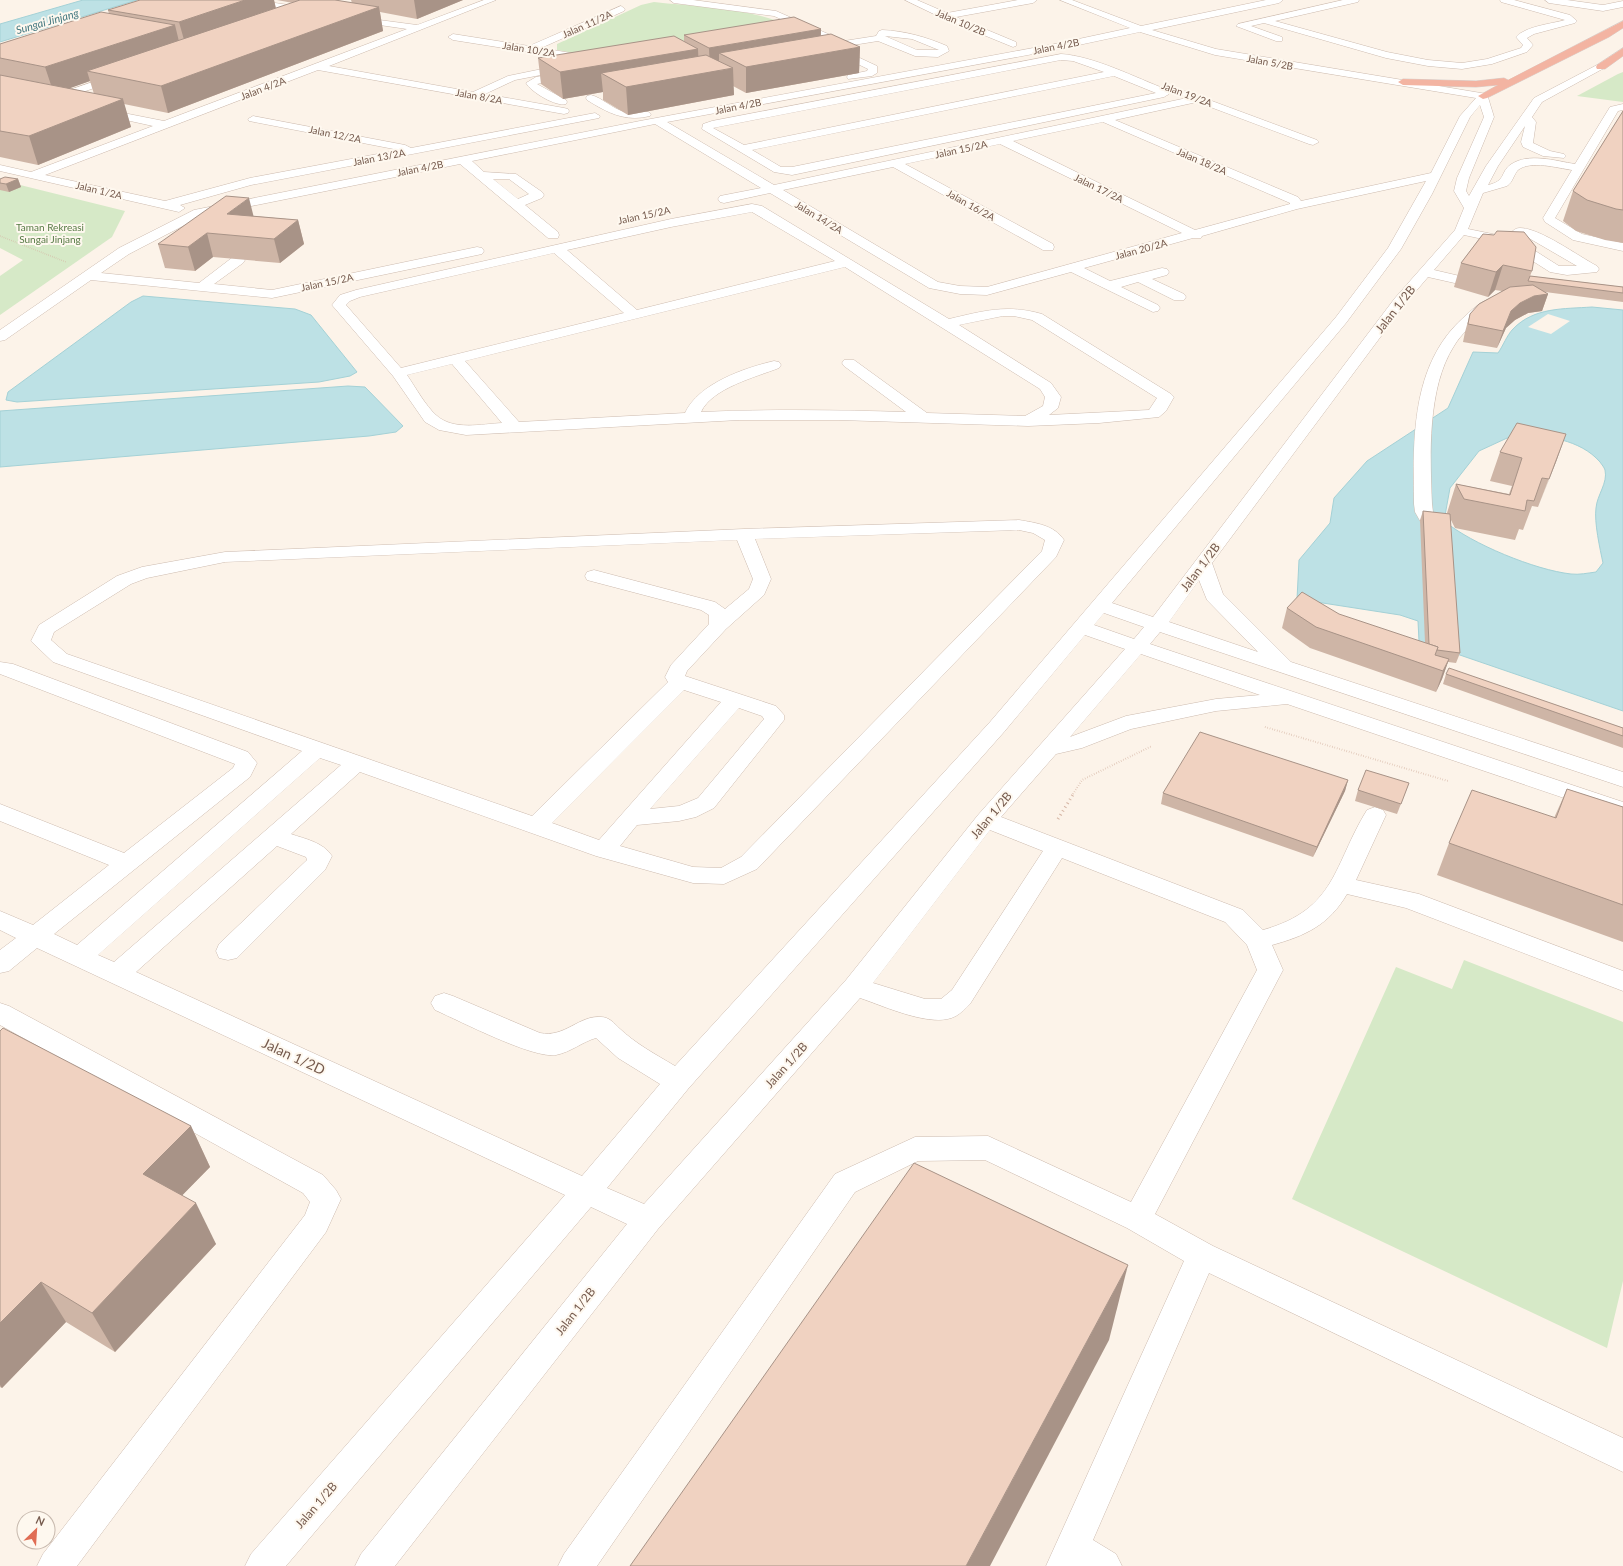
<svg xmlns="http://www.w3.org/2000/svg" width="1623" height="1566" viewBox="0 0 1623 1566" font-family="Lato,sans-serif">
  <rect width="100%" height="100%" fill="#fcf3e9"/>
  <g fill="#d6e9c7">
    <path d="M654,2c44,5 94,5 135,24l-193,31 -39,-7v-6l84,-39z"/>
    <polygon points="1623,72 1623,102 1577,96 1618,74"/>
    <polygon points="0,180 125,211 112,237 0,315 0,276 23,260 0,248"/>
    <polygon points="1464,960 1623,1022 1623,1281 1607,1348 1292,1199 1396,967 1452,989"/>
  </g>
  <g fill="#bde1e5" stroke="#a4d1d6" fill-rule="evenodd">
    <polygon points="83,0 137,0 0,42 0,24"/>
    <polygon points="143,296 295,309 311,315 357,372 350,376 319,382 17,402 6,400 8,392 131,302"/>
    <path d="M1592,307l31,3v401l-204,-70 -1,-20 -18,-6 -103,-16 2,-39 31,-37 4,-25 33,-37 81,-53 25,-56 25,1c5,-7 9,-18 15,-24 21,-22 51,-20 79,-22zM1518,433c28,3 62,6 82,29 2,3 4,5 5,8 3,13 -8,25 -9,38 -2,14 4,41 7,55l-7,9c-8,1 -17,3 -25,2 -36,-4 -99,-30 -127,-53l6,-33 29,-37z"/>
    <polygon points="348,386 365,387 403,426 396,432 369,436 0,467 0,411"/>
  </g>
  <polygon fill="#fcf3e9" points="1548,314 1570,321 1551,334 1528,327"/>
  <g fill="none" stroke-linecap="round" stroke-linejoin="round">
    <defs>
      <g id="minor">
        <polygon points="232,0 254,0 310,8 314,11 310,14 236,3"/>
        <polygon points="484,0 496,0 329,66 473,92 508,76 547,68 552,71 551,73 515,80 485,94 564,108 568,109 569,111 568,113 564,114 318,70 45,175 165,201 250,178 399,150 249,121 248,119 253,116 405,145 411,148 595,113 600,116 599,118 251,185 180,205 185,208 179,212 0,171 0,165 31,172 153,126 94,113 93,111 94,109 98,108 164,121 407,29 352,21 347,18 349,16 417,25"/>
        <path d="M670,0h23l83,11 68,30 32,-5 3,-5 3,-1c23,1 44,7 65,16l2,5 -11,6 -23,-1 -37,-15 -25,4 3,3 -5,3 -77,-35 -100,-13zM885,36l27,3 27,11h-22z"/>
        <polygon points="905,0 917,0 947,13 1018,0 1037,0 1033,3 956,17 1016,42 1016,46 1013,47 942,18"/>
        <path d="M1060,0h12l69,26 125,-26h17l-4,3 -127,27 64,19 271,45 7,23 -25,61 -3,13 3,5 17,-30 48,-68 63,-33h8l1,2 -64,35 -10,15 4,5 -3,21 17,8 14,3 2,2 -2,2 -21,-2 -20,-9 -2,-5 4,-16 -27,40 -10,19c18,-4 12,-12 22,-20 18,-13 46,-4 65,-1l35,-57 13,-3v6l-5,1 -63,107 27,16 41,9v8l-50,-11 -28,-18 -2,-4 29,-48c-15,-2 -41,-10 -54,0 -4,4 -5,12 -11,16l-24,7 -15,36 39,8c4,-4 7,-9 13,-9 20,0 58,28 77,38l2,3 -2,3 -30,3 -17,-3 -44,-28 -42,-9 -30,35 30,7 2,3 -2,3 -5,1 -31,-7 -23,27 -193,259 11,31 68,68 332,110v15l-463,-155 -10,12 473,158v16l-336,-114 -71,7 -85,18 -49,19 -26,6 -55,63 242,93 20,20c74,-21 70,-65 104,-120l8,-3 8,3 3,5 -30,65 63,14 204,77v20l-217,-83 -59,-14c-18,31 -42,42 -75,51l11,25 -128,244 58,32 410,192v34l-414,-199 -116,267 23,14 6,12h-76l138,-305 -57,-33 -142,-68 -67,1 -63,31 -258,374h-39l6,-12 271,-380 80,-37 73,-1 143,66 126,-232 -10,-25 -22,-23 -163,-64 -92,146c-4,4 -9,9 -14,12 -23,13 -72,-10 -96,-18l-202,231 -263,337h-40l6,-12 266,-330 -36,-17 -305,359h-41l6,-12 314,-359 -528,-247 -28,23 -9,2v-23l16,-12 -16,-8v-19l33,14 76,-60 -109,-44v-17l124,49 109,-85 2,-4 -235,-90v-12l13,2 235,88 9,11 -7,14 -196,157 23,11 225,-194 -249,-89 -22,-21 8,-16 78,-49 25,-9 83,-15 519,-23 275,-9c17,3 35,5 45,20l-8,17 -299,312 -33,15 -31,-1 -97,-27 -236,-84 -69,62c14,5 32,8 41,22l-7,14 -88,88 -9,2 -9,-2 -3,-7 3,-7 88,-84 -1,-3 -29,-11 -141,126 446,204 78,-92 -42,-26 -22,-20c-14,4 -25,14 -40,17 -23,4 -96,-34 -121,-45l-4,-7 4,-7 9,-3 9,3 87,37c25,5 39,-18 61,-16 8,0 13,6 18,11 17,16 36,26 56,38l315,-344 346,-405 52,-69 38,-67 -129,28 -95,27 -1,2h-8l-109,30 26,13 52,-13 5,1 2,3 -2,3 -15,4 32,15 2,3 -2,3h-10l-36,-18 -17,5 37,18 2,3 -2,3 -5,1 -82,-40 -84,23 -27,-1 -31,-6 -159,-95 -46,10 -4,-1 -2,-3 2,-3 41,-8 -106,-64 -183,37 12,11 32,2 26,18 2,3 -2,3 -17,7 33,27 1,3 -1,3h-10l-88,-74 -258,52 -73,38 -28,19 98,10 34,-26h10l2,3 -2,3 -29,21 58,6 205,-43 5,1 2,3 -2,3 -210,44 -181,-18 -86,60 -5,1v-11l119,-82 75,-38 446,-89 420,-78 70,-15zM1140,32l75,23 261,43 -16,18 -29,57 -130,28 -3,-4 -183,-77 82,-18 112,42 4,1 6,-3 -2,-2 -132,-49 -5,3 7,4 -413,87 -107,-63 393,-73zM1480,105l4,12 -27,61 -3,13 10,17 -9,22 -60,68 -242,319 -41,-14 234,-280 55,-74 31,-55 38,-77zM1103,122l187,81v1l-95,26 -182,-89zM1000,144l182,89 -195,54 -27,-1 -22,-4 -155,-92 110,-23 150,83h10l1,-3 -1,-3 -148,-80zM493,179h16l20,15 -11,5zM1522,236l5,1 50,29h-18l-41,-26zM1019,530l14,3 12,7 -3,11 -301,306 -20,11 -28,-1 -73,-21 17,-21 42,-4 17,-4 18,-9 70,-88v-5l-8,-9 -91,-30 2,-5 39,-42 38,-34 7,-16 -16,-40zM737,540l16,39 -4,10 -24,20 -10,-7 -121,-32 -7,2 -2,4 2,4 114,30 8,5v9l-38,41 -6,12 3,5 -136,134 -465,-162 -16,-14 3,-8 77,-48 16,-6 78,-16zM1199,580l8,20 51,52 -89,-30zM1104,613l40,14 -10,12 -40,-14zM1085,635l40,14 -147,166 -132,165 -202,224 -37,-16 81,-99 316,-357zM1141,654l119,41 -44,4 -90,17 -56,21zM684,690l37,12 -122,138 -47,-17zM739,708l23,8 2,3 -66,79 -19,8 -29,3zM320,758l21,7 -227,197 -16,-7zM990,830l53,21 -91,139 -11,9h-16l-52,-16z"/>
        <path d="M1343,0h16l-1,2 -83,19 112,31 41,8 34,3 25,-4 34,-11 2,-3 -7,-8c10,-11 35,-13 49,-17l-64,-18 -1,-2h14l56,15 7,6 -2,2 -41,11 -7,4 6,7 -6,7 -35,12 -30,5 -34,-3 -42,-8 -122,-35 -13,3 31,11v4h-6l-40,-15 2,-2z"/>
        <polygon points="1545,0 1567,0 1603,5 1623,1 1623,7 1603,11 1549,3"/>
        <polygon points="621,6 625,9 624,11 541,48 595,57 597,59 595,61 592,62 453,40 448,37 453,34 529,46"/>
        <polygon points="832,45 877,66 877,73 872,76 848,79 847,77 848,75 867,71 868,69 829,50 827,48"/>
        <path d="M1061,54c33,2 75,24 107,36l1,4 -5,3 -372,78 -18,-3 -72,-43 1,-5 9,-3zM1061,60l12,1 31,11 -360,73 -31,-17zM1114,76l42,17 -364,74h-11l-29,-17z"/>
        <path d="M571,71l4,1 1,2 -1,2 -38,8 29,16 1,2 -1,2c-10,3 -35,-12 -40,-21l10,-6z"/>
        <polygon points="119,73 124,76 123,78 54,102 50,103 45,100 46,98"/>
        <path d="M591,95c12,3 21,14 34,17 7,1 21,-4 26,2l-1,2c-25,6 -42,-3 -63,-16l-1,-2 1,-2z"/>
        <path d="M752,204l10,2 187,113c34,-8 58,-15 93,-5l129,80 3,3 -8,14 -7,6 -60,6 -71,3 -189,-6h-100l-273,15 -27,-5 -14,-8 -32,-46 -61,-71 8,-10 16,-5 315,-71zM752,212l83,49 -198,49 -70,-60 104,-23zM554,253l70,60 -223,55 -55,-63 4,-4 10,-4zM845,267l195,122 5,8 -2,9 -18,10 -98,-3 -73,-53h-10l-2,3 2,3 62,46c-68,-2 -137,-3 -205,0 11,-24 55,-35 78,-44l2,-3 -2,-3 -5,-1c-30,7 -76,23 -89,52l-166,9 -54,-61zM1003,316h11l18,4 125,78 -8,12 -100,5 9,-7 3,-11 -10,-14 -92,-58zM452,364l50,59c-20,1 -49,8 -66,-8 -11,-10 -20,-27 -29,-40z"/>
        <path d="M1490,299l5,1 2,3c-3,5 -9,8 -14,12 -10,9 -22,19 -29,31 -27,42 -24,110 -22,158l1,8 5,10 -3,4 -6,1 -6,-1 -8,-14 -1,-8c-1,-65 -3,-139 49,-186 8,-7 17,-17 27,-19z"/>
        <polygon points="0,1003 9,1006 323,1175 336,1190 341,1199 326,1232 77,1566 37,1566 43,1554 305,1215 310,1202 303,1193 0,1025"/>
      </g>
      <g id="highway">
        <polygon points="1623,21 1623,28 1609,37 1487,98 1483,99 1478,96 1498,85 1476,87 1403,85 1398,82 1403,79 1476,81 1504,78 1508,80"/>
        <polygon points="1623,48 1623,56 1605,69 1597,69 1596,67 1597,65"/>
      </g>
    </defs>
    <use href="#minor" stroke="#cdbbaf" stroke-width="1"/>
    <use href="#highway" stroke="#d8d1cd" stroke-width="1"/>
    <polyline stroke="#d5b5a4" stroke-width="1.5" stroke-dasharray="0.5 1.5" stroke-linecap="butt" points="0,236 66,262"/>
    <g stroke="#d5b5a4" stroke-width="2" stroke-dasharray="0.5 2" stroke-linecap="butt">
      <polyline points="1265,727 1448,781"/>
      <polyline points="1073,794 1082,780 1152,746"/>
    </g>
    <polyline stroke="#d5b5a4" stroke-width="3" stroke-dasharray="1 3.5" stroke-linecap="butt" points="1058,819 1074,793"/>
    <use href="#minor" fill="#fff" fill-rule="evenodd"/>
    <use href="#highway" fill="#f3b4a2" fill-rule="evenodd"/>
  </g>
  <g fill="#ceb5a6" fill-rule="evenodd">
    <path d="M140,0h134l2,8 17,-5 -16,-3h58l17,3 -1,-3h112l-46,19 -37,-7 3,19 -215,82 -44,-9 7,23 -93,38 -38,-8v-113l109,-30 -1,-4zM90,81l4,13 -25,-6z"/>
    <polygon points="821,29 821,36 860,47 859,73 746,93 733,86 734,95 628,115 603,100 603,92 563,99 541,84 538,58 684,41 684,35"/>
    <polygon points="1623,111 1623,243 1605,240 1576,231 1563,221 1573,191"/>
    <polygon points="0,179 18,179 21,187 9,192 0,190"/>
    <polygon points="254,216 298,220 304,244 280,263 213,257 195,271 165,268 158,244"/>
    <polygon points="1483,234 1532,271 1530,276 1623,287 1623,302 1545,292 1548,294 1542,311 1528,313 1515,320 1506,328 1497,348 1463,342 1465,332 1470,314 1502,291 1495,290 1488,297 1454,287 1461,263"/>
    <polygon points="1566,434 1538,507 1532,506 1523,530 1519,529 1515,540 1455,528 1450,518 1460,653 1456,663 1448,662 1442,679 1436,692 1310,648 1282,628 1287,608 1425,643 1420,520 1423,511 1448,514 1447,513 1456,484 1509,494 1512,486 1490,481 1500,452"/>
    <polygon points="1446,674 1623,728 1623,748 1443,684"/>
    <polygon points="1348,780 1345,791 1313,857 1161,804 1163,793"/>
    <polygon points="1409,783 1397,814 1355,801 1358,790"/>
    <polygon points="1567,789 1623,807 1623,942 1437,875 1449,843 1554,818"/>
    <polygon points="0,1031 191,1126 210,1167 182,1195 216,1244 115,1352 66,1322 2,1388 0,1387"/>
  </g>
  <g fill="#a89387">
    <polygon points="245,0 274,0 277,15 186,47 179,22"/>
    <polygon points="414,0 463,0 417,19"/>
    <polygon points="379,7 383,31 168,113 161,86"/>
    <polygon points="175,25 181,50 87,71 90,81 54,94 45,67"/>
    <polygon points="821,29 820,54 860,47 859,73 746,93 746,67 719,53 719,71 733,68 734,95 628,115 626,87 601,73 603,92 563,99 560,72 698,49 699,74 710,72 709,48"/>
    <polygon points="123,99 131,127 38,165 29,136"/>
    <polygon points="18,179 21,187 9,192 6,184"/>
    <polygon points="249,198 255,222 227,214"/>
    <polygon points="298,220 304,244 280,263 274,239"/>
    <polygon points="207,233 213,257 195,271 188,247"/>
    <polygon points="1503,265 1495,290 1488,297 1496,272"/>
    <polygon points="1548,294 1542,311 1528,313 1515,320 1506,328 1497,348 1503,331 1511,311 1520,303 1534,296"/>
    <polygon points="1566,434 1556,462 1538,507 1549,479"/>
    <polygon points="1449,659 1442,679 1436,692 1443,671"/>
    <polygon points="1348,780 1345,791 1313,857 1317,847"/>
    <polygon points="191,1126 210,1167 163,1215 143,1174"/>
    <polygon points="196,1203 216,1244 115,1352 92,1313"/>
    <polygon points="1128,1265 1109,1340 990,1566 966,1566"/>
    <polygon points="41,1282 66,1322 2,1388 0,1385 0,1323"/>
  </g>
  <g fill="#f0d2c1" stroke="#a89387">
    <polygon points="140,0 245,0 179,22 108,10"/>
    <polygon points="300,0 335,0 379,7 161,86 87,71"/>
    <polygon points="101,12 175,25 45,67 0,58 0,44"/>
    <polygon points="794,17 821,29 709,48 684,35"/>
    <polygon points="831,34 860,47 746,67 719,53"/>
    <polygon points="674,36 698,49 560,72 538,58"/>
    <polygon points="706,55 733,68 626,87 601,73"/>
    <polygon points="0,75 123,99 29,136 0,131"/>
    <polygon points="1623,111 1623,210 1616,209 1587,200 1573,191"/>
    <polygon points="5,177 18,179 6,184 0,183 0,179"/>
    <polygon points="226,196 249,198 227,214 298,220 274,239 207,233 188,247 158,244"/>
    <polygon points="1497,231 1524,232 1536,247 1532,271 1503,265 1496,272 1461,263 1483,234 1494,235"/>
    <polygon points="1530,276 1623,287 1623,293 1528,281"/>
    <polygon points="1533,285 1548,294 1534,296 1520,303 1511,311 1503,331 1468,324 1470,314 1479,304 1510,287"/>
    <polygon points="1517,423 1566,434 1549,479 1542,478 1534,501 1527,500 1525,511 1464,499 1456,484 1510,495 1522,458 1500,452"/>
    <polygon points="1423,511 1450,514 1460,653 1437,650 1438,647 1429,644"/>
    <polygon points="1302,592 1339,614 1438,647 1435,655 1449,659 1443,671 1316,627 1287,608"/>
    <polygon points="1449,668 1623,728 1623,736 1446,674"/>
    <polygon points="1200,732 1348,780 1317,847 1163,793"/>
    <polygon points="1366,770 1409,783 1401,804 1358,790"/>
    <polygon points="1567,789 1623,807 1623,905 1449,843 1472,790 1556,818"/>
    <polygon points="3,1028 191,1126 143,1174 196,1203 92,1313 41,1282 0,1323 0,1031"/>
    <polygon points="914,1163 1128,1265 966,1566 630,1566"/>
  </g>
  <g text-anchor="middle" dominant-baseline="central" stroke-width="4" stroke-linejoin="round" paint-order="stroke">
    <g font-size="10" fill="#755a4d" stroke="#fef8ef">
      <text transform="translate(961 22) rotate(23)">Jalan 10/2B</text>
      <text transform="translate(587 24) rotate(-24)">Jalan 11/2A</text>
      <text transform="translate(1056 46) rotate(-11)">Jalan 4/2B</text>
      <text transform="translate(529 49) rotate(9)">Jalan 10/2A</text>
      <text transform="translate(1270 62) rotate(10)">Jalan 5/2B</text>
      <text transform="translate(263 88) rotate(-21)">Jalan 4/2A</text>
      <text transform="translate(1187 94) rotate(21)">Jalan 19/2A</text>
      <text transform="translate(479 96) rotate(10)">Jalan 8/2A</text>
      <text transform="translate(738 106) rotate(-11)">Jalan 4/2B</text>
      <text transform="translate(335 134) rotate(11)">Jalan 12/2A</text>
      <text transform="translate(961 149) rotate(-12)">Jalan 15/2A</text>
      <text transform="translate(379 157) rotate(-11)">Jalan 13/2A</text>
      <text transform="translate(1202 161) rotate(23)">Jalan 18/2A</text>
      <text transform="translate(420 168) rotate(-11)">Jalan 4/2B</text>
      <text transform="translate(1099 188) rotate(26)">Jalan 17/2A</text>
      <text transform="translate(99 190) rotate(13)">Jalan 1/2A</text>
      <text transform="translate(971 205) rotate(29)">Jalan 16/2A</text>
      <text transform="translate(644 215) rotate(-12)">Jalan 15/2A</text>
      <text transform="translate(819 217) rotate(31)">Jalan 14/2A</text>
      <text transform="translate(1141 249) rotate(-15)">Jalan 20/2A</text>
      <text transform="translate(327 282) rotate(-12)">Jalan 15/2A</text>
    </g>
    <g font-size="10" fill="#577a45" stroke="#fef8ef">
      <text x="50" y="227">Taman Rekreasi<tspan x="50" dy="12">Sungai Jinjang</tspan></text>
    </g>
    <g font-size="11" font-style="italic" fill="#447980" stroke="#fef8ef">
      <text transform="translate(47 21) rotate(-16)">Sungai Jinjang</text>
    </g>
    <g font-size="12" fill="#755a4d" stroke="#fef8ef">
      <text transform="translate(1395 309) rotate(-52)">Jalan 1/2B</text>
      <text transform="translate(1200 567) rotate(-53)">Jalan 1/2B</text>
      <text transform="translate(991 815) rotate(-50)">Jalan 1/2B</text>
      <text transform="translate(786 1065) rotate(-48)">Jalan 1/2B</text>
      <text transform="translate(575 1311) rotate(-52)">Jalan 1/2B</text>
      <text transform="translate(316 1505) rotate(-49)">Jalan 1/2B</text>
    </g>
    <g font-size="14" fill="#755a4d" stroke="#fef8ef">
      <text transform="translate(294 1056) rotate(25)">Jalan 1/2D</text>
    </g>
  </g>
  <g transform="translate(36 1530) rotate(25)"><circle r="19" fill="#fef8ef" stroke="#c7b9ae"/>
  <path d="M0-3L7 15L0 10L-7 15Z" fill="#e06d54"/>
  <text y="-6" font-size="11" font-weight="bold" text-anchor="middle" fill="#755a4d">N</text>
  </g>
</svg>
